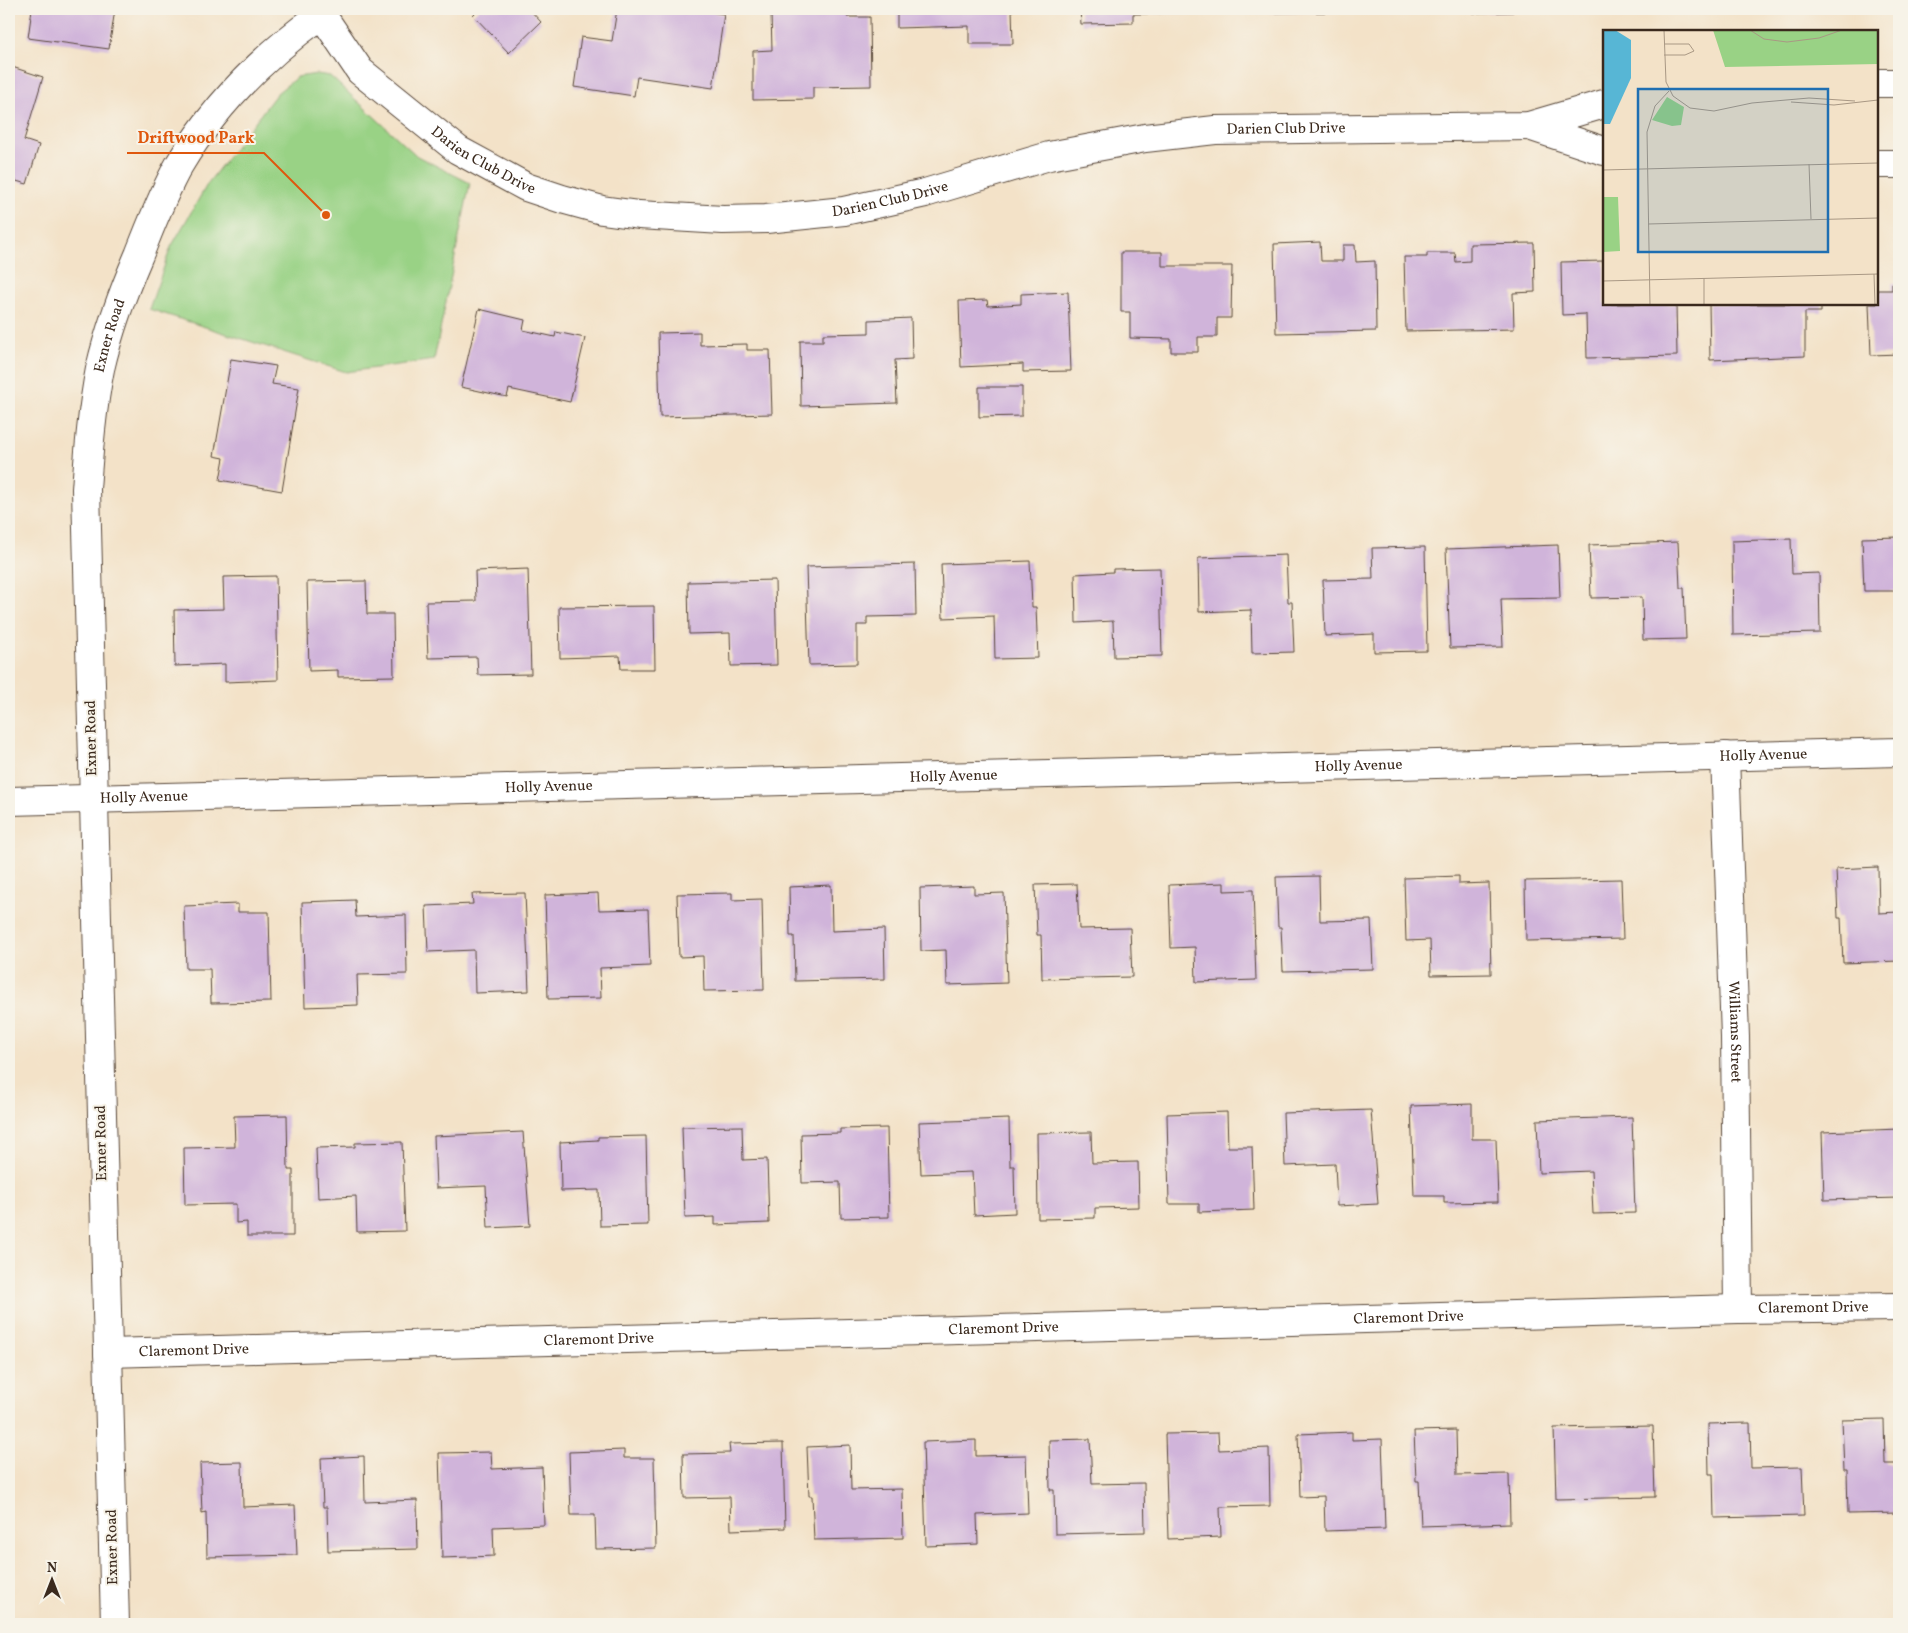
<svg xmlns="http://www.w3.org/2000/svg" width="1908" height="1633" viewBox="0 0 1908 1633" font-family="Vollkorn,serif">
  <rect width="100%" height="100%" fill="#f7f3e8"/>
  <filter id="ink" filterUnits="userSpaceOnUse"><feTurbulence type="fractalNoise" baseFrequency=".02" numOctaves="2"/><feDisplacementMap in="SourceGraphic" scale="10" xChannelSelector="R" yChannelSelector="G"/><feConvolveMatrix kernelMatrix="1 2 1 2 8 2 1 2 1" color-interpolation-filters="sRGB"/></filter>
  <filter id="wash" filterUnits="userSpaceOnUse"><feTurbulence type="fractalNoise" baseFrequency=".0096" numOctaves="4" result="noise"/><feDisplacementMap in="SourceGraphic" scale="20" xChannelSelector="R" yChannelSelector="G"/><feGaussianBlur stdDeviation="1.12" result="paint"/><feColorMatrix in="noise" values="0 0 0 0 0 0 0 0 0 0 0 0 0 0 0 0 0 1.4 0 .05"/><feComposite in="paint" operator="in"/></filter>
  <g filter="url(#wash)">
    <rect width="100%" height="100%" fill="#f3e2c8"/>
    <polygon fill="#99d285" stroke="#6a7e52" points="317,74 330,76 417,156 470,183 434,360 346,372 149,309 171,247 208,183 277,93 297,77"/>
    <g id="blocks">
      <g fill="#d0b4da">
        <polygon points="32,9 115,9 109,49 28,38"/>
        <polygon points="479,9 529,9 541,22 509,53 473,15"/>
        <polygon points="617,9 702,9 702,11 724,14 713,88 637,77 634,96 574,87 581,37 612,41"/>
        <polygon points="897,9 1012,9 1013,44 969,44 969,26 897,28"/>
        <polygon points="1080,9 1196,9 1196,13 1133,14 1133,23 1081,24"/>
        <polygon points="1258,9 1353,9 1353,12 1258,13"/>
        <polygon points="1472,9 1513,9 1513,12 1472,13"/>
        <polygon points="847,12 847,17 870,17 871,86 813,87 813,99 753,100 753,51 772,50 771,14"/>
        <polygon points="9,66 43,77 24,140 39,145 27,184 9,179"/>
        <polygon points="1320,242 1321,261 1343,261 1343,245 1355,245 1356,262 1375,261 1376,331 1276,333 1274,244"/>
        <polygon points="1534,243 1535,292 1513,293 1514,329 1406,331 1404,257 1427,257 1427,253 1455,253 1456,262 1470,261 1470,244"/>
        <polygon points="1121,252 1162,252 1162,266 1232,266 1231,318 1217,318 1217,337 1198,337 1198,352 1171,352 1171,339 1130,338 1130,312 1121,312"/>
        <polygon points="1604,261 1604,304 1676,304 1677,356 1587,358 1586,314 1562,315 1561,262"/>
        <polygon points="1892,283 1899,283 1899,354 1871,355 1869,304 1877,304 1877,290 1892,290"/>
        <polygon points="1068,292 1071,371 1023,372 1023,364 961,367 959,301 987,300 988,306 1021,304 1021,294"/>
        <polygon points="1709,304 1821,304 1821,312 1805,312 1805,356 1710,360"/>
        <polygon points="479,309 525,320 523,330 555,337 556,332 585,338 570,402 509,389 507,397 461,387"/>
        <polygon points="911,318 912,359 895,360 897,403 801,406 800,341 823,341 823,334 869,333 869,320"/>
        <polygon points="700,332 700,345 747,344 747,350 770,350 772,414 660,417 658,333"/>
        <polygon points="231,359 276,366 272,384 299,388 282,491 220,480 224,458 214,456"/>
        <polygon points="979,387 1022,387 1022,416 979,417"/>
        <polygon points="1899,537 1899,591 1864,591 1862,538"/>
        <polygon points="1791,539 1792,574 1819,573 1820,633 1733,635 1732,541"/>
        <polygon points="1678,542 1680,588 1684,588 1686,639 1643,640 1642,597 1591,598 1589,545"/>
        <polygon points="1558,545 1560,598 1501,599 1503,647 1450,648 1446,549"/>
        <polygon points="1425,547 1427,651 1374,652 1374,634 1325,636 1323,580 1373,579 1372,548"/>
        <polygon points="1286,555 1288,602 1292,602 1294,652 1252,653 1251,610 1199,612 1198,558"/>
        <polygon points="1030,561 1032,607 1036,607 1038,658 995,659 994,616 943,618 941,564"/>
        <polygon points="915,564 916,616 867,617 867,625 857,625 857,664 809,665 806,567"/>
        <polygon points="1160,568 1162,656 1114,657 1113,621 1076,623 1075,574 1113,572 1113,569"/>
        <polygon points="528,569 531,674 478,675 477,657 428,658 426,602 476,601 475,571"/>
        <polygon points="276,576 278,680 225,682 225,664 175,666 174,610 224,609 223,577"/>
        <polygon points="775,580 777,665 731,666 730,633 689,634 688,582"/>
        <polygon points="366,581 367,614 393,614 394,676 338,677 338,670 309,671 307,582"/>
        <polygon points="654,606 655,669 621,669 620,656 560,658 559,607"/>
        <polygon points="1878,867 1879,913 1899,912 1899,961 1843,963 1841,918 1838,918 1836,869"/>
        <polygon points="1319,876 1320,921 1371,920 1373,969 1283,971 1281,927 1278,927 1276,877"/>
        <polygon points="1459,876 1459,884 1489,883 1491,974 1431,975 1430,940 1406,941 1404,878"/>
        <polygon points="1621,879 1623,939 1526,941 1525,881"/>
        <polygon points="1224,883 1224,891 1253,890 1256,980 1196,982 1195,947 1171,948 1169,885"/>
        <polygon points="1077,884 1079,929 1130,928 1132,977 1042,979 1041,935 1037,935 1035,885"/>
        <polygon points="831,885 832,931 884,929 885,979 795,981 794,936 790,936 789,887"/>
        <polygon points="974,886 974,894 1004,893 1007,983 947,985 946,950 921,951 920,888"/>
        <polygon points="525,893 529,991 475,993 474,950 428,952 426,906 473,904 472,894"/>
        <polygon points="598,893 599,910 648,909 650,966 600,968 601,998 548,999 545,895"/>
        <polygon points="732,893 732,900 762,899 764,990 704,991 703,956 679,957 677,894"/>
        <polygon points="355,900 356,917 406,915 407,974 357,975 358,1005 305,1007 302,902"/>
        <polygon points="238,904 238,912 269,912 271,1002 211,1003 210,969 186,969 184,906"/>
        <polygon points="1472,1104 1472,1139 1496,1139 1498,1202 1444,1203 1444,1196 1414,1196 1411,1106"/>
        <polygon points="1371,1110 1378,1204 1337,1206 1335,1164 1285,1166 1283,1113"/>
        <polygon points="1227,1112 1228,1147 1252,1147 1254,1210 1199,1212 1199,1204 1169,1204 1167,1114"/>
        <polygon points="287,1115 288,1170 293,1170 293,1236 247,1236 247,1222 236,1223 236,1204 185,1205 184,1148 235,1147 234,1116"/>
        <polygon points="1632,1117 1635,1213 1593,1214 1591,1171 1539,1173 1537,1120"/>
        <polygon points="1009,1119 1010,1166 1014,1166 1015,1213 974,1215 972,1172 921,1174 919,1122"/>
        <polygon points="742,1126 743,1160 767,1159 769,1223 715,1225 715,1217 685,1218 682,1127"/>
        <polygon points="887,1128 889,1217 841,1218 840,1182 802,1183 801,1134 840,1133 840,1129"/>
        <polygon points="1899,1129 1899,1198 1824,1200 1822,1132"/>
        <polygon points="523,1132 530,1226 488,1228 486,1186 436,1188 434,1136"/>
        <polygon points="1091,1132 1092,1163 1138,1162 1139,1207 1095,1208 1095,1218 1038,1219 1037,1133"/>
        <polygon points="646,1136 648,1225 600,1226 599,1190 561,1191 560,1142 598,1140 598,1137"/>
        <polygon points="402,1142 405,1231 357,1232 356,1196 318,1198 316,1148 355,1147 355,1143"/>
        <polygon points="1884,1419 1885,1464 1899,1464 1899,1513 1848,1514 1847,1470 1844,1470 1842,1420"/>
        <polygon points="1750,1423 1751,1468 1802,1467 1804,1516 1714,1518 1713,1474 1709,1474 1708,1424"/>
        <polygon points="1653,1426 1655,1497 1556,1499 1554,1428"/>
        <polygon points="1456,1430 1457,1475 1509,1474 1510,1523 1421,1526 1419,1481 1416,1481 1414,1431"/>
        <polygon points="1352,1432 1352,1440 1382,1439 1385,1529 1325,1531 1324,1496 1300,1497 1298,1434"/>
        <polygon points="1218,1433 1219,1450 1269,1448 1270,1506 1220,1507 1221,1537 1168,1539 1165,1434"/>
        <polygon points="1090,1439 1092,1484 1144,1483 1145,1532 1055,1534 1054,1490 1050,1490 1049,1440"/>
        <polygon points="976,1440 976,1456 1026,1455 1028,1513 977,1515 978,1544 926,1546 923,1442"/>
        <polygon points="783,1443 785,1528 731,1530 730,1497 684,1498 683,1454 730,1453 729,1444"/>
        <polygon points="850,1445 851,1490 902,1489 903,1538 814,1540 812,1496 809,1496 807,1447"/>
        <polygon points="624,1450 624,1458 654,1458 656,1548 596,1549 595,1515 571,1515 569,1452"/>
        <polygon points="491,1452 492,1469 542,1467 544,1525 493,1527 494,1556 442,1558 439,1453"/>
        <polygon points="364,1456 365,1502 417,1500 418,1549 328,1551 327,1507 323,1507 321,1458"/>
        <polygon points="242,1462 243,1507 295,1505 297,1555 207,1557 206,1512 202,1513 200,1463"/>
      </g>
    </g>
  </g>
  <g filter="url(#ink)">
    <use href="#blocks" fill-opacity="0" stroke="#574638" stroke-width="1"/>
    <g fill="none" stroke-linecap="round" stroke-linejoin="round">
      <defs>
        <g id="minor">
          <path id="s1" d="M318,9l42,62 98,79 68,37 36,12 40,11 37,5 84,5 43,-1 78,-8 81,-18 124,-37 96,-18 70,-8 314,-4 75,-22"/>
          <polyline points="1877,83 1899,83"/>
          <polyline points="1529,126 1604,151"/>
          <polyline points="1877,164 1899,164"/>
          <path id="s2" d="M1725,756l10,281 3,272"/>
          <path id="s3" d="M9,801l1890,-49"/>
          <path id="s4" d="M108,1353l1630,-44 161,-2"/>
          <path id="s5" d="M115,1624l-29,-1135c3,-40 6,-80 14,-120 9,-39 23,-77 39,-114 12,-30 24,-62 40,-90 36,-60 86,-110 142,-150"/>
        </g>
      </defs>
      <use href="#minor" stroke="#574638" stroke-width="30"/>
      <use href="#minor" stroke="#fff" stroke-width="28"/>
    </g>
  </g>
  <g text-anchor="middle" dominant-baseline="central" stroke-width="4" stroke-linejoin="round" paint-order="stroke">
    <g font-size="15" fill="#3b2a1e" stroke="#f7f3e8">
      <text stroke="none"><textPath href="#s1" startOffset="1052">Darien Club Drive</textPath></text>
      <text stroke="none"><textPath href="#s1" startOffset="228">Darien Club Drive</textPath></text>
      <text stroke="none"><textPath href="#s1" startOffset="648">Darien Club Drive</textPath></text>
      <text stroke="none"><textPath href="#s5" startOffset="1291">Exner Road</textPath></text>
      <text transform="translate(92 738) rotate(-91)">Exner Road</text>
      <text stroke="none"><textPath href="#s3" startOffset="1755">Holly Avenue</textPath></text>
      <text stroke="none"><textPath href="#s3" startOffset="1350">Holly Avenue</textPath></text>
      <text stroke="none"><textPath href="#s3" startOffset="945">Holly Avenue</textPath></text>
      <text stroke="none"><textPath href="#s3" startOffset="540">Holly Avenue</textPath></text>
      <text stroke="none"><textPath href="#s3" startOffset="135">Holly Avenue</textPath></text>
      <text stroke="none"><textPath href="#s2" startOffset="276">Williams Street</textPath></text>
      <text transform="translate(102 1143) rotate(-91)">Exner Road</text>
      <text stroke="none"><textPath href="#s4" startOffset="1706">Claremont Drive</textPath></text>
      <text stroke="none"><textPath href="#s4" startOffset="1301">Claremont Drive</textPath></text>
      <text stroke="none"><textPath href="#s4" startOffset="896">Claremont Drive</textPath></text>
      <text stroke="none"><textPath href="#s4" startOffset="491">Claremont Drive</textPath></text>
      <text stroke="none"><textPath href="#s4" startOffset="86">Claremont Drive</textPath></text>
      <text transform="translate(113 1547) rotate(-91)">Exner Road</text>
    </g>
  </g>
  <g transform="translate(1603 30)">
    <rect width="275" height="275" fill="#f3e2c8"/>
    <path d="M110,0h165v34l-153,3zM64,67l17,10 -3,18 -9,1 -20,-6zM0,167h15l2,54 -17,1z" fill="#99d285"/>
    <path d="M0,0h12l16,10v38l-21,46h-6z" fill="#57b6d5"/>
    <path fill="none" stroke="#a99884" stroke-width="1" d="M61,0l2,52 7,14 17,12 24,3 38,-8 57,-5 46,3M147,0l14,9 23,3 32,-4 23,-8M61,14h25l5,7 -9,4h-21M188,72l43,3 44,-5M206,134l2,55M0,140l275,-7M45,194l230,-6M271,244l1,31M101,248v27M0,251l275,-7M47,275l-3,-173 8,-26 14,-15"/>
    <path fill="#1f6fb2" fill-opacity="0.15" stroke="#1f6fb2" stroke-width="2.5" d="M35,59h190v163h-190z"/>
    <rect width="275" height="275" fill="none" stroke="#3b2a1e" stroke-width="2.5"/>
  </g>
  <path fill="none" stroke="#df570d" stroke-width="2" d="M326 215L264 153H127"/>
  <circle fill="#df570d" stroke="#f7f3e8" stroke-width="2" cx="326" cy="215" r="5"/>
  <g font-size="16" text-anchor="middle" font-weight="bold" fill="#df570d" stroke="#f7f3e8" stroke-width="4" stroke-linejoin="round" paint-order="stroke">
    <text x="196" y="143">Driftwood Park</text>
  </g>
  <rect width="1908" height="1633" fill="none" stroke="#f7f3e8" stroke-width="30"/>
  <g transform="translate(52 1580)" stroke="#f7f3e8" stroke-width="4" paint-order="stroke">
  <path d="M0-4L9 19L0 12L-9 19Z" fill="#3b2a1e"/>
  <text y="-8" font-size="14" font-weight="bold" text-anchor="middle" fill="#3b2a1e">N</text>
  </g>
</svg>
